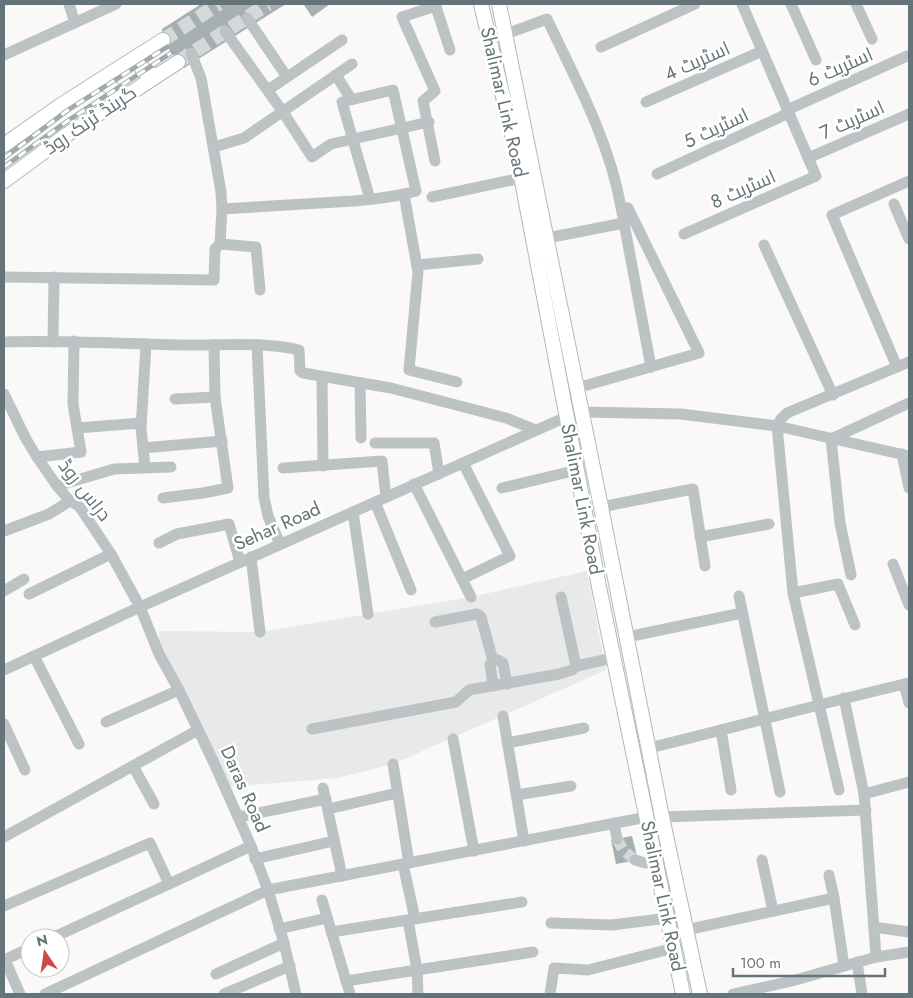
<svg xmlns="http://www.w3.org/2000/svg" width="913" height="998" viewBox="0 0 913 998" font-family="Jost,Cairo,sans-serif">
  <rect width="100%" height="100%" fill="#faf9f8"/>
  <polygon fill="#e8e9e8" points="587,571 606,670 393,764 338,778 228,787 159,654 159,631 260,632 471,597"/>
  <g fill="#a6afb2">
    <polygon points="201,4 286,4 184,68 167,47 162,36 162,29"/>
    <polygon points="305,4 330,4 312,17 304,5"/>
    <polygon points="632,836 638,860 616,864 611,840"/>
  </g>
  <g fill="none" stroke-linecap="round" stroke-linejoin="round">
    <polyline stroke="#d4d8d8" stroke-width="11" stroke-dasharray="11 5.5" stroke-linecap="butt" points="617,839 623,850 635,860"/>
    <g stroke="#d4d8d8" stroke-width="14" stroke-dasharray="14 7" stroke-linecap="butt">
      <polyline points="163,40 219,4"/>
      <polyline points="178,62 268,4"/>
    </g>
    <defs>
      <g id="major">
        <polyline points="481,4 518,160 600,592 683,994"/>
        <polyline points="499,4 601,507 662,817 700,994"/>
        <polyline points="138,56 143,71 155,76"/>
        <path d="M97,82c12,3 20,5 19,19"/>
        <polyline points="4,145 61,105 163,40"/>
        <polyline points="4,181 68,134 178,62"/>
      </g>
    </defs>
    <use href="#major" stroke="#b2b8ba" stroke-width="16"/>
    <g stroke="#bdc3c5" stroke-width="11">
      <polyline points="69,4 75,23"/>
      <polyline points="435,4 450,50"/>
      <polyline points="791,4 816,60"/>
      <polyline points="856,4 872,39"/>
      <polyline points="247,18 287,77"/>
      <polyline points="225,31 283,112 312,157 331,144 429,122"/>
      <path d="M506,34l41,-15c29,61 62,121 74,188l7,1 71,145 -122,35"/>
      <polyline points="601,47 695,4"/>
      <polyline points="4,55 116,4"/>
      <polyline points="336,75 351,99"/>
      <polyline points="268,90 342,40"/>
      <polyline points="646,102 762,51"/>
      <polyline points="787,110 907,56"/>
      <polyline points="214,147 244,138 352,64"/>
      <polyline points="808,158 909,114"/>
      <polyline points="435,161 423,101 435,91 402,17 436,6"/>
      <polyline points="657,174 789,113"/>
      <polyline points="404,194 418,272 409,370 457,382"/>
      <polyline points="432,197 521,178"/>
      <polyline points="894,204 909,239"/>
      <polyline points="621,207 651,367"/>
      <path d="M222,209l132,-8c21,-2 42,-4 62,-10l-23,-101 -51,12 28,97"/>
      <polyline points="684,234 816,176 742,4"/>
      <polyline points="547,238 624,223"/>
      <polyline points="220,244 256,247 260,290"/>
      <polyline points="764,245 833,395"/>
      <polyline points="417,265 478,259"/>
      <polyline points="4,277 214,280 215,249 220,244 222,209 221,192 201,78 191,53"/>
      <path d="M4,342c59,-2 117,2 176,3 39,1 81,-4 119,5l1,21 3,2 88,15 115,30 30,12"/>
      <polyline points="53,342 54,277"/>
      <polyline points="257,345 264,497 268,516 280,544"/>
      <polyline points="897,367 832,215 909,181"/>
      <polyline points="322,377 323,466"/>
      <polyline points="360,383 361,438"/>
      <polyline points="4,394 26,439 37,457 57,486 70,501 79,506 111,554 140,607 159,654 179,690 214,763 251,846 268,890 284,943 296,994"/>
      <polyline points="175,399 215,397"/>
      <polyline points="582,412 681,414 777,426 909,456"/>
      <polyline points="77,428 141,423"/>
      <polyline points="375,443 434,443 439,474"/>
      <polyline points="143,448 222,441"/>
      <polyline points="902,454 909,488"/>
      <polyline points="37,457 81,452 73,404 74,341"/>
      <polyline points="145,467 141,428 146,344"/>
      <polyline points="283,468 382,461 386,497"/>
      <polyline points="414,484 471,597"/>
      <polyline points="57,486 114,469 171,467"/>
      <polyline points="502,488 577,470"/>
      <polyline points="163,498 203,493 228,488 215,397 214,345"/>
      <polyline points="375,502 411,590"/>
      <polyline points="601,507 693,489 705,566"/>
      <polyline points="353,512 368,614"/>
      <polyline points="4,531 49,514 70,501"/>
      <polyline points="700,537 769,524"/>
      <polyline points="159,543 177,534 229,524 240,562"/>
      <polyline points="251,557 260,632"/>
      <polyline points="893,564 909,605"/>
      <polyline points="851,575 840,523 831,439 909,403"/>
      <polyline points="462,579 510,556 463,463"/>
      <polyline points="4,591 24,579"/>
      <polyline points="793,593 838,584 855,625"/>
      <polyline points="29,594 111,554"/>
      <polyline points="739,596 780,792"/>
      <polyline points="561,597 576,666 613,658"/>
      <polyline points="435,622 477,614 481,617 493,661 490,664 493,686"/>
      <polyline points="627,637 742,613"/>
      <polyline points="34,656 79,744"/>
      <polyline points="493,661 498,660 503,663 507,684"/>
      <polyline points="4,670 140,607 566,417"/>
      <polyline points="904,684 909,703"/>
      <polyline points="844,698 864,794 876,957"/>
      <polyline points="503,716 524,841"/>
      <polyline points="106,722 179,690"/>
      <polyline points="4,724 25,770"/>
      <polyline points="312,729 456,702 469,690 559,674 572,670 576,666"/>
      <polyline points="721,730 731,790"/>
      <polyline points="453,739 474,851"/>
      <polyline points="507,743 584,728"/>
      <path d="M649,748c87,-21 173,-45 260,-65"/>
      <polyline points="393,764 409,863"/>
      <polyline points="133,766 154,804"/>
      <polyline points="323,788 342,876"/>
      <polyline points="839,790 793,593 777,426 781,419 787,413 909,362"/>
      <polyline points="864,794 909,782"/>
      <polyline points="517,795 571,786"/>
      <polyline points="328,809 397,793"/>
      <polyline points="239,817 326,799"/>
      <polyline points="662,817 866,810"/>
      <polyline points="614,823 617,839"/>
      <polyline points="4,837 198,730"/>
      <polyline points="255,859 334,841"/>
      <polyline points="635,860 645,863 656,863"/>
      <polyline points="762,860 773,911"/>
      <polyline points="403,864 415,919"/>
      <polyline points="834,898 844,966"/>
      <polyline points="322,900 350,994"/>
      <polyline points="4,906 150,843 169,884 251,846"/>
      <polyline points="408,920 417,970 418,994"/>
      <polyline points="551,923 612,925 668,918"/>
      <polyline points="874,927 909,932"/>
      <polyline points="279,929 327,918"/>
      <polyline points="686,930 834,898 829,875"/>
      <polyline points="331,932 522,902"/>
      <polyline points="52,938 169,884"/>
      <polyline points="4,960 30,948"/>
      <polyline points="5,960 20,994"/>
      <polyline points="857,962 862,994"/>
      <polyline points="216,974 284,943"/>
      <polyline points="346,981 533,952"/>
      <polyline points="45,994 268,890 647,817"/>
      <polyline points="224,994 290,966"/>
      <polyline points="550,994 554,968 588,970 674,948"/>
      <polyline points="733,994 792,981 876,957 909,952"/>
    </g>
    <use href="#major" stroke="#fff" stroke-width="14"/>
    <defs>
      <g id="rail">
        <polyline points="4,158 68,110 167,47"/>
        <polyline points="4,167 66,122 171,53"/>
      </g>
    </defs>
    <use href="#rail" stroke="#a0a9ab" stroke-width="5"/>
    <use href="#rail" stroke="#fff" stroke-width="3" stroke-dasharray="9" stroke-linecap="butt"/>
  </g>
  <g text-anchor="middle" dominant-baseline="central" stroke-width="5" stroke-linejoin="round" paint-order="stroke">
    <g font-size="19" fill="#647479" stroke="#fff">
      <text transform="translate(697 61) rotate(-24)">اسٹریٹ 4</text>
      <text transform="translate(840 67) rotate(-24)">اسٹریٹ 6</text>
      <text transform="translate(504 102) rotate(77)">Shalimar Link Road</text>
      <text transform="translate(90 120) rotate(-34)">گرینڈ ٹرنک روڈ</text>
      <text transform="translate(852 120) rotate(-24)">اسٹریٹ 7</text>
      <text transform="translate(716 128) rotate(-25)">اسٹریٹ 5</text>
      <text transform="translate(743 189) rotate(-24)">اسٹریٹ 8</text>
      <text transform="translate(85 490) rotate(52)">دراس روڈ</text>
      <text transform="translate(582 499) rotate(79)">Shalimar Link Road</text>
      <text transform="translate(277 526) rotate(-24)">Sehar Road</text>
      <text transform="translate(245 789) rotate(66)">Daras Road</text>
      <text transform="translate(663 896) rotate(78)">Shalimar Link Road</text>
    </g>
  </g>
  <rect width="913" height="998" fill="none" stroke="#647479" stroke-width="10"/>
  <g transform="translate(45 953) rotate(347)"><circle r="24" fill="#ffffff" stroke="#c1c7c9"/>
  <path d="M0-4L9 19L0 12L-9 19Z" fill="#ce4943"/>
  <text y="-8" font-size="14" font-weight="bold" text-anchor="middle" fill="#647479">N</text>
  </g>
  <path d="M733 968v8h152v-8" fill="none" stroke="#647479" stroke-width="2.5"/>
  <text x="740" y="968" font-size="15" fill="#647479" stroke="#ffffff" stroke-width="4" paint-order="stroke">100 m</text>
</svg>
